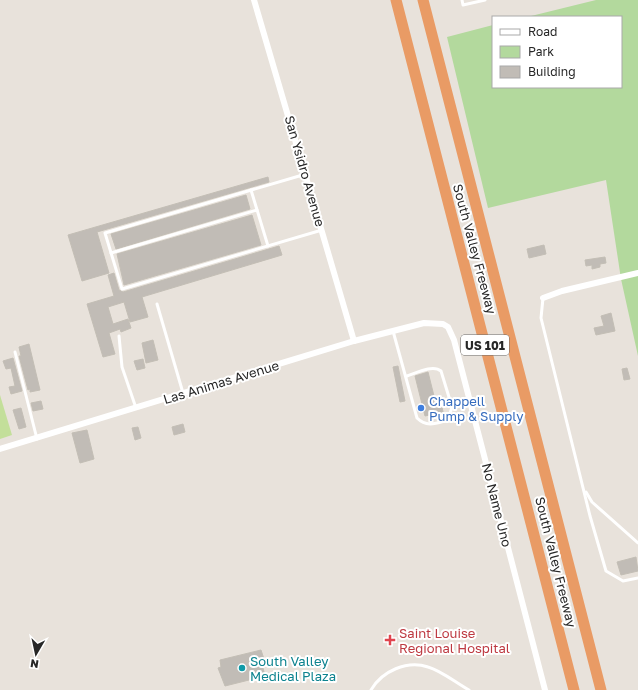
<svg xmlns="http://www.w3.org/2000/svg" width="638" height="690" viewBox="0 0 638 690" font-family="'Golos Text',sans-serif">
  <rect width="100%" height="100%" fill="#e8e2db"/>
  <polygon fill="#b3d99d" points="596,0 638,0 638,356 621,279 606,180 488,208 447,37 493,25 493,87 621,87 621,17 527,17"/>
  <polygon fill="#c3df9a" points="0,395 12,435 0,439"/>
  <g fill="#c1bcb6" stroke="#c3beb5">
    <polygon points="268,177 269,182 97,232 109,273 82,281 68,235"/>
    <polygon points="246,195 250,209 116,249 111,234"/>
    <polygon points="252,215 261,245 124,285 117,254"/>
    <polygon points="544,245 546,254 529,258 527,249"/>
    <polygon points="279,246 282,255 142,297 148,317 130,322 124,302 108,307 113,324 128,319 131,328 121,332 120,329 109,333 115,354 103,357 87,304 114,296 108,275 114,273 119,290 123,292"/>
    <polygon points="605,257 606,263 600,264 600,267 592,269 592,265 586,266 585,260"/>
    <polygon points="611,313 615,331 596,335 594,328 604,326 601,316"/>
    <polygon points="153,340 158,360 146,363 142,343"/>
    <polygon points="29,344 40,390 30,392 30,389 28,390 19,356 21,356 19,347"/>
    <polygon points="13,358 22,391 11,394 9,387 15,386 11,368 6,369 3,361"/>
    <polygon points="143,359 145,368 137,370 134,361"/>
    <polygon points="398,366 405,401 400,402 393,367"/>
    <polygon points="627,368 630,379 624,380 622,369"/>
    <polygon points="428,372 437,408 442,407 443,412 425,416 415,376"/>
    <polygon points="41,401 43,409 33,411 31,403"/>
    <polygon points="21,408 26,427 19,429 13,410"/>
    <polygon points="183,424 185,432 174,435 172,427"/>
    <polygon points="138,427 141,438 135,440 132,428"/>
    <polygon points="87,430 94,459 80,463 72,433"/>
    <polygon points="636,557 638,571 621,575 617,562"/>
    <polygon points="261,650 264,659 261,660 265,676 225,686 218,668 221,667 220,660"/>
  </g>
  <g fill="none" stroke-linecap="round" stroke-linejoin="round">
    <g stroke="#fff" stroke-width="3">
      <polyline points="462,0 463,5 485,0"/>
      <polyline points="306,174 105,233 122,289 322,230"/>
      <polyline points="251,190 268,246"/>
      <polyline points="111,253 257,210"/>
      <polyline points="543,298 541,318 590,516 606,571 623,581 638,578"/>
      <polyline points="157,304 183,393"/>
      <path d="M393,331l24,87c10,10 20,5 31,2l4,-13 -11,-36c-8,-7 -25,2 -34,5"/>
      <polyline points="119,336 122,367 136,408"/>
      <polyline points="15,352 37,439"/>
      <polyline points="586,492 592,502 638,543"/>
      <path d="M371,690c11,-19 36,-30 57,-23 14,4 28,16 41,23"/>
    </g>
    <g stroke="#fff" stroke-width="6">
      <polyline points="254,0 354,341"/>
      <polyline points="543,298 562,291 638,273"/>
      <polyline points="0,449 354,341 424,323 443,324 448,327 454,340 545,690"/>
    </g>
    <g stroke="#e99b65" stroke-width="11">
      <polyline points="396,0 574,690"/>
      <polyline points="423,0 601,690"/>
    </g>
  </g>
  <circle fill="#3f7fe0" stroke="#fff" stroke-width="1.5" cx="421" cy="408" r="4"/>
  <path fill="#e0444e" stroke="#fff" stroke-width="1.5" d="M388 634h4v4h4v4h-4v4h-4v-4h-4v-4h4z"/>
  <circle fill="#0f9aa8" stroke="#fff" stroke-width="1.5" cx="242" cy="668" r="4"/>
  <g text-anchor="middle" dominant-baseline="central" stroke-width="4" stroke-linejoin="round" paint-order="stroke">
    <rect fill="#fff" stroke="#686868" stroke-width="1" x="461" y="335" width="48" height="20" rx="3"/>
    <g font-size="12" font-weight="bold" fill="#272727">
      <text x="485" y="345">US 101</text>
    </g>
    <g font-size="13" fill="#272727" stroke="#fff">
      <text transform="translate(305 171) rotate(74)">San Ysidro Avenue</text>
      <text transform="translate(475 249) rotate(75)">South Valley Freeway</text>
      <text transform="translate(221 382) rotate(-17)">Las Animas Avenue</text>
      <text transform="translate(497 505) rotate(76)">No Name Uno</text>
      <text transform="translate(556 562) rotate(76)">South Valley Freeway</text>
    </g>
    <g font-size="13" fill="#366cbe" stroke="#fff" text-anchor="start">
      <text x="429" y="401">Chappell<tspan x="429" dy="15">Pump &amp; Supply</tspan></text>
    </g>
    <g font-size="13" fill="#be3a42" stroke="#fff" text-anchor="start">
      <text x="399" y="633">Saint Louise<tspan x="399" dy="15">Regional Hospital</tspan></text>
    </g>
    <g font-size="13" fill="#0d838f" stroke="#fff" text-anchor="start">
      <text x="250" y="661">South Valley<tspan x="250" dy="15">Medical Plaza</tspan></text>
    </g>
  </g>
  <rect x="492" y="16" width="130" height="72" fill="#ffffff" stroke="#a9a9a9"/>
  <rect x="500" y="29" width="20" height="6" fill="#ffffff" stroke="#a9a9a9"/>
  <text x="528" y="36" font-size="12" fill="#272727">Road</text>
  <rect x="500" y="46" width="20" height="12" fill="#b3d99d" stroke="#a9a9a9"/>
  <text x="528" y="56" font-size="12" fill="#272727">Park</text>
  <rect x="500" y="66" width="20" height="12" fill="#c1bcb6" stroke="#a9a9a9"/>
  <text x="528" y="76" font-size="12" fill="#272727">Building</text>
  <g transform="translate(36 654) rotate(189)" stroke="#ffffff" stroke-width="3" paint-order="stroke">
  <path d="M0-3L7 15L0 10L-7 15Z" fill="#272727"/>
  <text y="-6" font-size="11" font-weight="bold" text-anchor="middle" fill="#272727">N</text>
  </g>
</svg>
